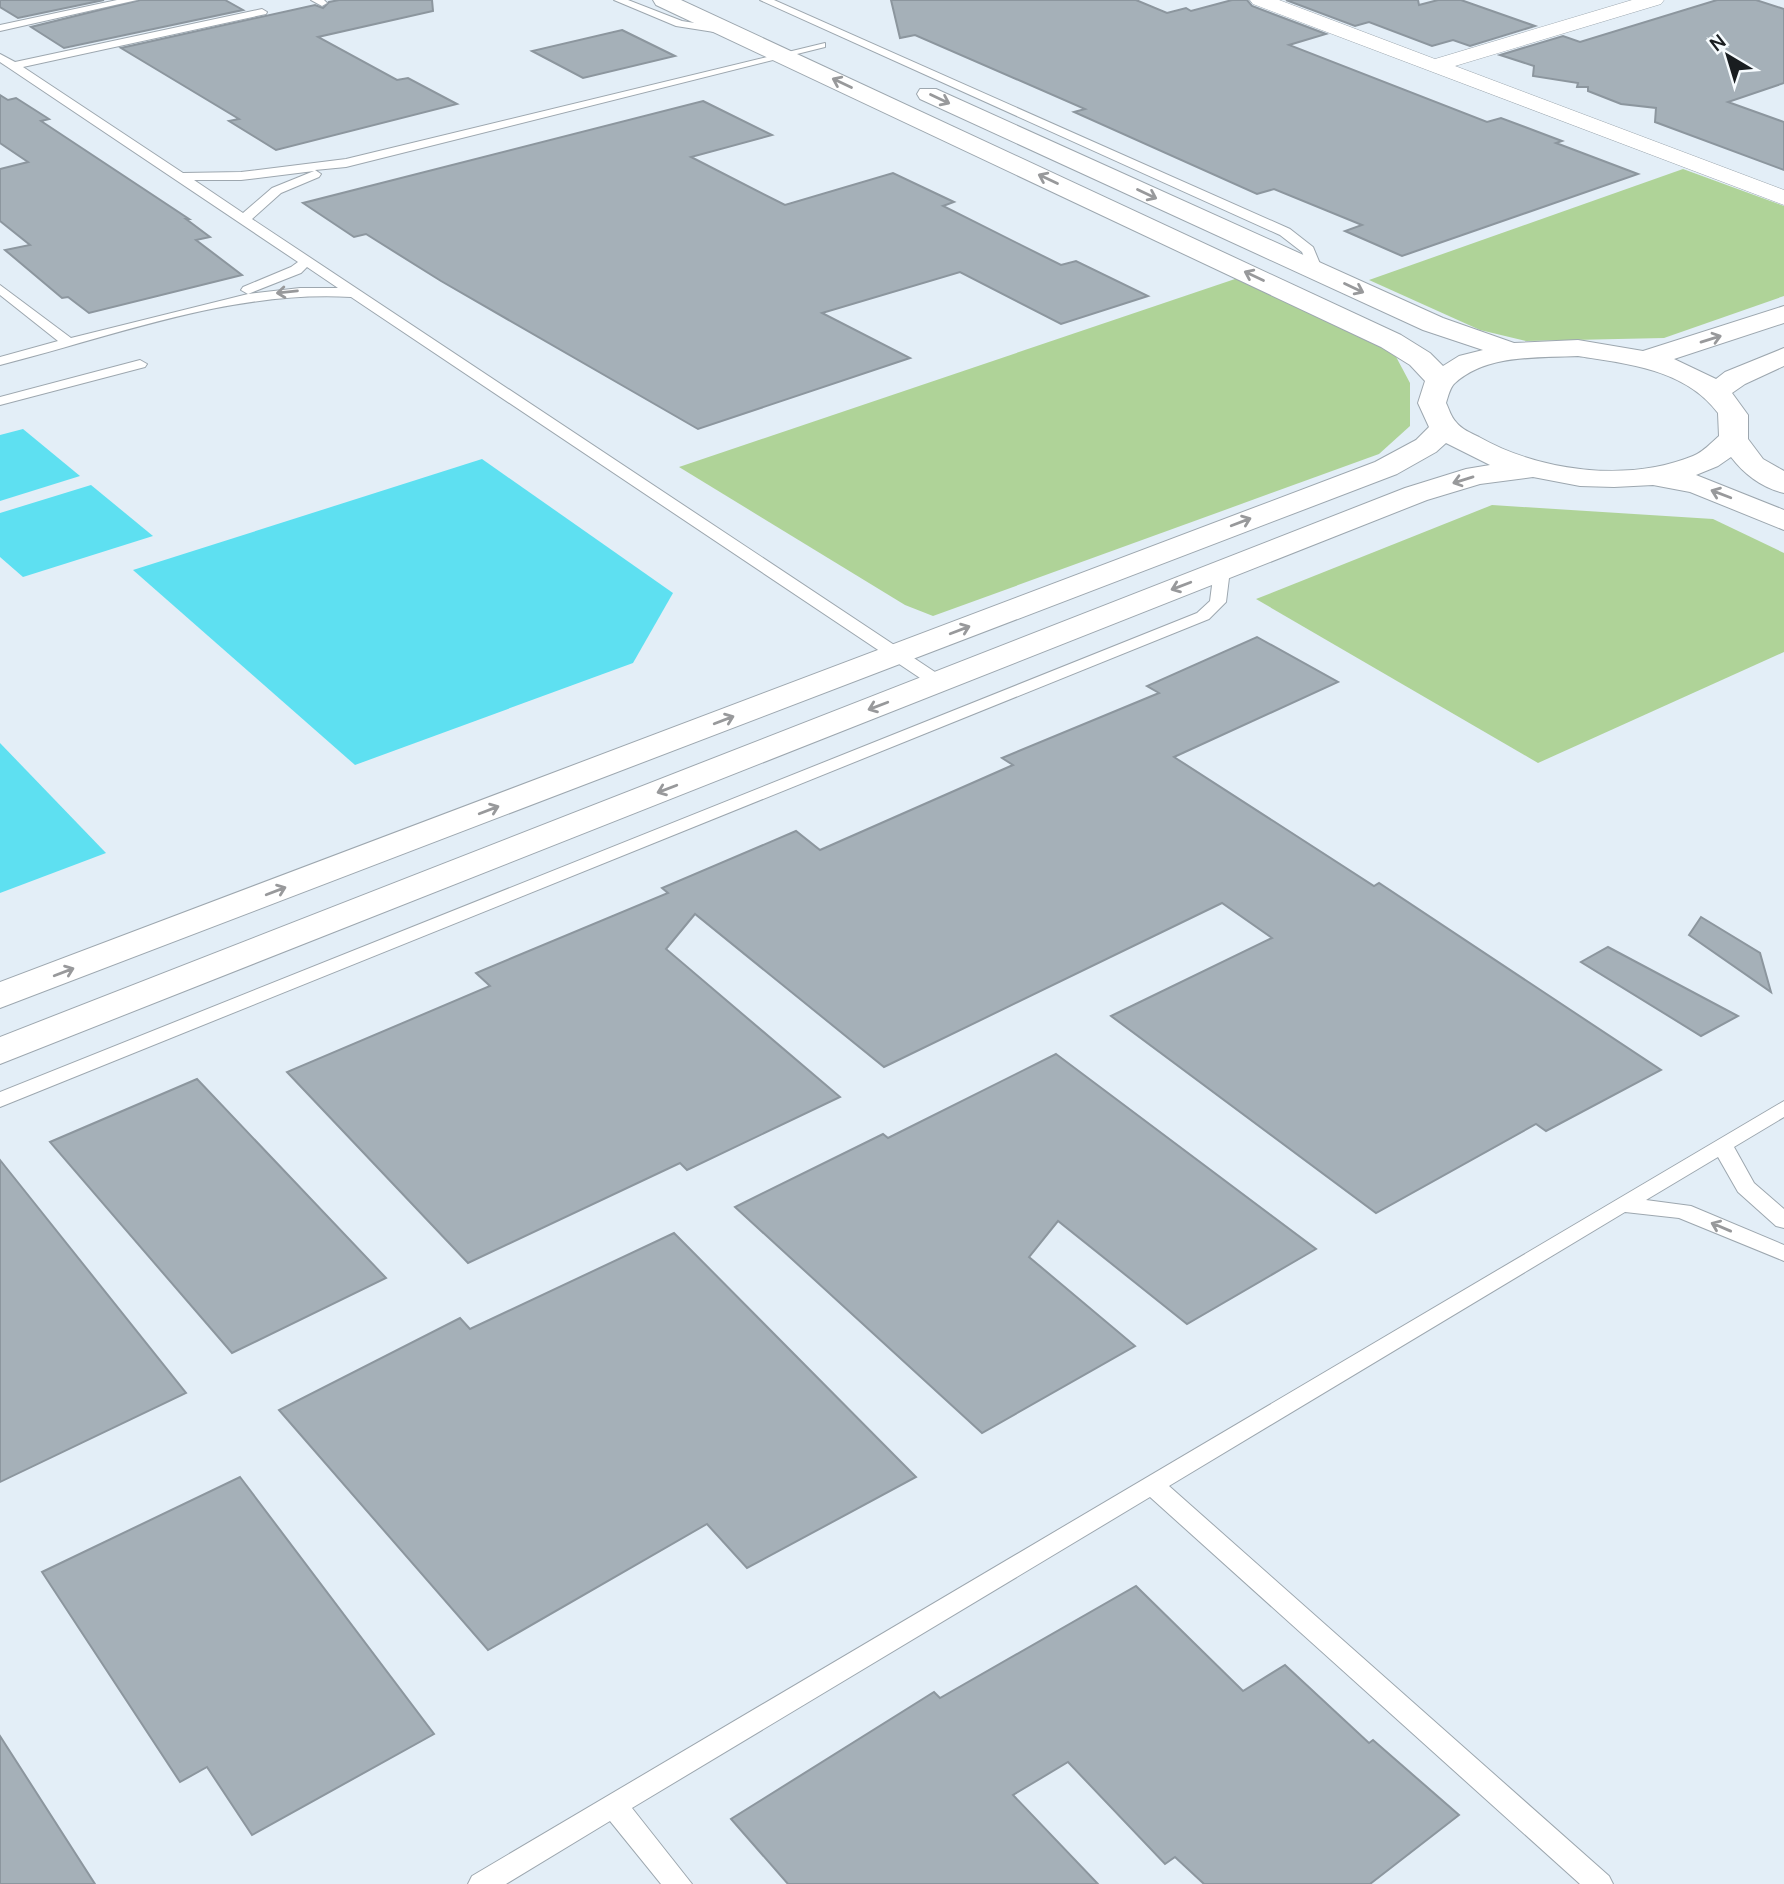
<svg xmlns="http://www.w3.org/2000/svg" width="1784" height="1884" viewBox="0 0 1784 1884" font-family="Manrope,sans-serif">
  <rect width="100%" height="100%" fill="#e3eef7"/>
  <g fill="#afd398">
    <polygon points="1683,169 1784,206 1784,296 1664,338 1526,341 1480,330 1369,280"/>
    <polygon points="1238,278 1394,353 1410,383 1410,426 1379,454 933,616 905,605 679,467"/>
    <polygon points="1492,505 1713,519 1784,553 1784,652 1538,763 1256,599"/>
  </g>
  <g fill="#5ee0f1">
    <polygon points="23,429 80,476 0,501 0,435"/>
    <polygon points="482,459 673,593 633,663 355,765 133,570"/>
    <polygon points="91,485 153,536 23,577 0,557 0,513"/>
    <polygon points="0,743 106,853 0,893"/>
  </g>
  <g fill="#a5b0b8" stroke="#8c969e" stroke-width="2">
    <polygon points="0,0 104,0 18,18 0,7"/>
    <polygon points="140,0 225,0 243,10 64,48 31,27"/>
    <polygon points="339,0 432,0 433,11 318,37 397,80 408,78 457,104 276,150 229,121 239,119 121,48 315,5 323,8 329,2"/>
    <polygon points="891,0 1136,0 1167,13 1186,8 1191,11 1232,0 1247,0 1252,6 1326,34 1289,45 1487,122 1501,118 1562,141 1556,143 1638,174 1402,256 1345,231 1362,225 1274,189 1257,194 1074,112 1085,109 915,35 900,38"/>
    <polygon points="1286,0 1418,0 1419,5 1438,0 1461,0 1535,26 1470,46 1453,40 1432,46 1369,22 1355,26"/>
    <polygon points="1717,0 1756,0 1784,9 1784,83 1728,102 1784,122 1784,170 1655,122 1656,108 1621,104 1588,91 1588,87 1577,87 1578,83 1533,76 1534,66 1500,55 1563,36 1580,42"/>
    <polygon points="622,30 675,56 583,78 532,51"/>
    <polygon points="0,95 8,100 16,98 49,119 41,121 189,219 186,219 210,237 196,240 242,275 89,313 68,297 62,298 5,250 30,245 0,221 0,169 28,162 0,143"/>
    <polygon points="703,101 772,135 691,157 785,205 893,173 954,202 943,206 1061,265 1076,261 1148,296 1061,324 960,272 822,313 910,358 698,429 441,281 366,234 354,237 303,203"/>
    <polygon points="1257,637 1338,682 1174,757 1374,886 1379,883 1661,1070 1546,1131 1536,1124 1376,1213 1111,1016 1272,938 1222,903 884,1067 695,914 666,949 840,1097 687,1170 680,1163 468,1263 287,1072 490,986 476,973 668,893 662,888 796,831 820,850 1013,765 1002,758 1159,693 1147,686"/>
    <polygon points="1701,917 1760,953 1771,992 1689,935"/>
    <polygon points="1608,947 1738,1016 1701,1036 1581,962"/>
    <polygon points="1056,1054 1316,1249 1187,1324 1058,1221 1029,1257 1135,1346 982,1433 735,1207 883,1134 888,1138"/>
    <polygon points="197,1079 386,1278 232,1353 50,1142"/>
    <polygon points="0,1160 186,1393 0,1482"/>
    <polygon points="674,1233 916,1477 747,1568 707,1524 488,1650 279,1410 460,1318 470,1329"/>
    <polygon points="240,1477 434,1734 252,1835 207,1767 180,1782 42,1572"/>
    <polygon points="1136,1586 1243,1691 1285,1665 1369,1743 1373,1740 1459,1815 1370,1884 1204,1884 1175,1857 1165,1864 1068,1762 1013,1795 1098,1884 788,1884 731,1819 934,1692 940,1698"/>
    <polygon points="0,1736 95,1884 0,1884"/>
  </g>
  <g fill="none" stroke-linecap="round" stroke-linejoin="round">
    <defs>
      <g id="lane">
        <polygon points="117,0 137,0 0,31 0,25"/>
        <polygon points="311,0 324,0 327,3 322,6"/>
        <polygon points="614,0 628,0 682,21 733,29 738,32 733,35 676,26"/>
        <polygon points="760,0 774,0 1290,229 1313,247 1323,271 1321,274 1311,274 1302,252 1280,235"/>
        <path d="M262,9l5,3 -1,2 -243,53 160,106 58,-1 105,-13 479,-116v4l-479,120 -31,3 6,4 -2,3 -38,16 -29,26 692,459 2,4 -2,4h-12l-581,-389c-120,-7 -236,39 -351,68v-8l58,-16 -58,-46v-10l71,53 177,-44 -7,-4 2,-3 48,-20 7,-5 -289,-194 -9,-6v-8l15,8zM314,171l-42,17 -29,25 -49,-33h47zM307,267l31,21h-38l-52,6 53,-21z"/>
        <polygon points="140,360 147,364 145,367 0,405 0,397"/>
        <polygon points="1222,565 1230,570 1226,602 1209,619 0,1107 0,1092 1197,613 1210,601 1214,570"/>
        <polygon points="1784,1101 1784,1117 1734,1147 1754,1183 1784,1209 1784,1228 1776,1226 1738,1192 1718,1157 1646,1200 1691,1206 1784,1245 1784,1261 1679,1218 1625,1212 1169,1486 1609,1876 1613,1884 1580,1884 1150,1497 632,1808 692,1884 661,1884 610,1821 506,1884 468,1884 472,1876"/>
      </g>
      <polygon id="street" points="1250,0 1279,0 1435,59 1632,0 1664,0 1661,4 1455,66 1784,190 1784,205 1253,4"/>
      <path id="secondary" d="M653,0h28l720,335 29,18 13,13 16,-10 24,-6 -60,-20 -503,-231 -3,-5 3,-5h16l507,229 71,25 64,-3 65,11 141,-45v17l-110,36 42,20 9,-7 59,-24v18l-39,18 -13,9 16,22v24l15,20 21,12v22c-22,-5 -40,-19 -53,-36l-13,9 -22,9 88,35v20l-94,-38 -37,-7 -39,2 -34,-1 -47,-9 -53,7 -53,16 -1427,564v-27l1405,-549 61,-19 24,-4 -44,-22 -10,9 -39,22 -1397,534v-26l1375,-520 41,-22 13,-13 -11,-24 7,-22 -15,-16 -29,-18 -725,-342zM1578,356c50,8 107,13 140,57l1,23c-8,7 -16,16 -26,20 -66,27 -154,15 -214,-19 -8,-4 -18,-8 -23,-15 -5,-5 -7,-13 -10,-19 2,-6 4,-16 9,-20 32,-29 83,-25 123,-27z"/>
    </defs>
    <use href="#lane" stroke="#9da7af" stroke-width="2"/>
    <use href="#street" stroke="#9da7af" stroke-width="1"/>
    <use href="#secondary" stroke="#9da7af" stroke-width="2"/>
    <use href="#lane" fill="#fff" fill-rule="evenodd"/>
    <use href="#street" fill="#fff" fill-rule="evenodd"/>
    <use href="#secondary" fill="#fff" fill-rule="evenodd"/>
  </g>
  <defs><path id="oneway-shaft" d="M-6 0H5M1.5-3L5.5 0L1.5 3" fill="none" stroke-width="1.6" stroke-linecap="round" stroke-linejoin="round" transform="scale(1.75)"/></defs>
  <g stroke="#98999b">
    <use href="#oneway-shaft" transform="translate(842 83) rotate(-155)"/>
    <use href="#oneway-shaft" transform="translate(940 99) rotate(25)"/>
    <use href="#oneway-shaft" transform="translate(1048 179) rotate(-155)"/>
    <use href="#oneway-shaft" transform="translate(1147 194) rotate(25)"/>
    <use href="#oneway-shaft" transform="translate(1254 276) rotate(-155)"/>
    <use href="#oneway-shaft" transform="translate(1354 288) rotate(25)"/>
    <use href="#oneway-shaft" transform="translate(287 292) rotate(174)"/>
    <use href="#oneway-shaft" transform="translate(1711 339) rotate(-17)"/>
    <use href="#oneway-shaft" transform="translate(1463 480) rotate(163)"/>
    <use href="#oneway-shaft" transform="translate(1721 494) rotate(-159)"/>
    <use href="#oneway-shaft" transform="translate(1241 522) rotate(-21)"/>
    <use href="#oneway-shaft" transform="translate(1181 586) rotate(159)"/>
    <use href="#oneway-shaft" transform="translate(960 630) rotate(-21)"/>
    <use href="#oneway-shaft" transform="translate(878 706) rotate(159)"/>
    <use href="#oneway-shaft" transform="translate(724 720) rotate(-21)"/>
    <use href="#oneway-shaft" transform="translate(667 789) rotate(159)"/>
    <use href="#oneway-shaft" transform="translate(489 810) rotate(-21)"/>
    <use href="#oneway-shaft" transform="translate(276 891) rotate(-21)"/>
    <use href="#oneway-shaft" transform="translate(64 972) rotate(-21)"/>
    <use href="#oneway-shaft" transform="translate(1721 1227) rotate(-157)"/>
  </g>
  <g transform="translate(1728 56) rotate(322)" stroke="#f6fbfe" stroke-width="5" paint-order="stroke">
  <path d="M0-5L12 26L0 18L-12 26Z" fill="#191d20"/>
  <text y="-10" font-size="19" font-weight="bold" text-anchor="middle" fill="#191d20">N</text>
  </g>
</svg>
